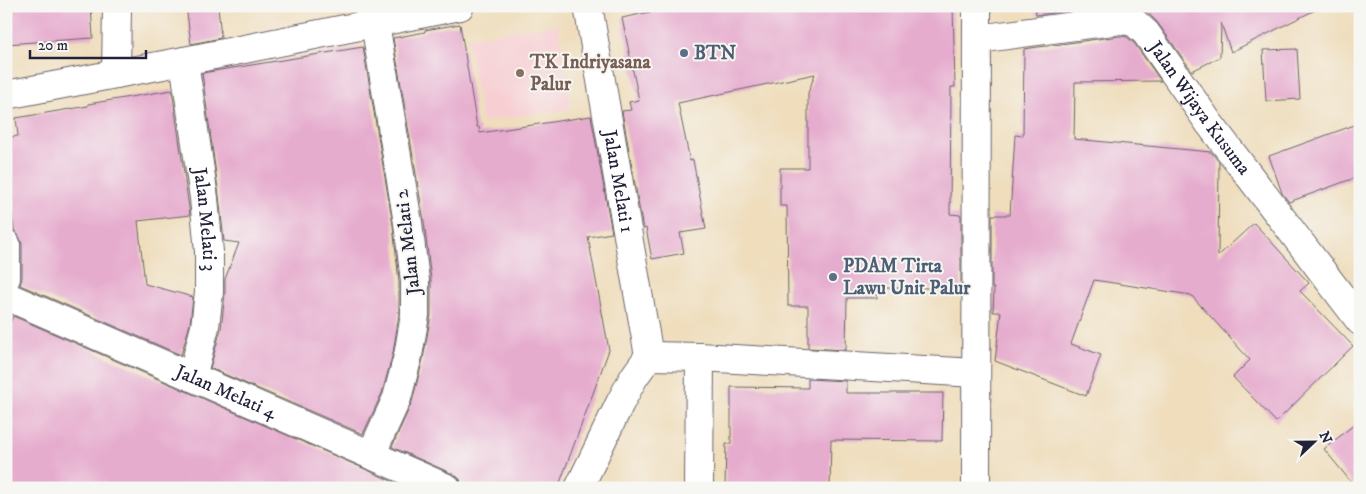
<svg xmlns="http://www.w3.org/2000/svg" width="1366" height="494" viewBox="0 0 1366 494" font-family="'IM FELL DW Pica',serif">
  <rect width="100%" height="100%" fill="#f6f6f2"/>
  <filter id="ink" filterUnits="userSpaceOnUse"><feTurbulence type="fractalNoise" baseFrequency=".02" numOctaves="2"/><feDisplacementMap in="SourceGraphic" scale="10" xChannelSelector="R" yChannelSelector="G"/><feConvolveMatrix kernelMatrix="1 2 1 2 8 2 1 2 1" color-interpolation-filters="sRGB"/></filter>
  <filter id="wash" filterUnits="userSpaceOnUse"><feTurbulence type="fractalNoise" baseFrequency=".0096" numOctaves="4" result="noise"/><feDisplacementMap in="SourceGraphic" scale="20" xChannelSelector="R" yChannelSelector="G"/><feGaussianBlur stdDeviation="1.12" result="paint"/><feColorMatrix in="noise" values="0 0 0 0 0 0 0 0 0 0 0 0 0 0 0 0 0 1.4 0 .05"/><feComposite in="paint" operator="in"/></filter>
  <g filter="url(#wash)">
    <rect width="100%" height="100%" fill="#efddbc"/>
    <polygon fill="#f7cfd3" points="558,24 571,108 482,122 468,38"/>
    <g id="blocks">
      <g fill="#e6acce">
        <polygon points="6,6 91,6 93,38 6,44"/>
        <polygon points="186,6 218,6 221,38 191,44"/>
        <polygon points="678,6 953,6 955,87 951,87 950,214 961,215 961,288 877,288 877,298 847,298 846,350 808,348 808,306 788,306 787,206 780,206 780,168 808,168 808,93 815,74 678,103 690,161 693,160 706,229 680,233 684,253 652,259 646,228 643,229 622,111 631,110 629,102 639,100 622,18"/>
        <polygon points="1035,6 1105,6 1036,15"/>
        <polygon points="1134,6 1323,6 1231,52 1221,23 1220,57 1192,71 1157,22 1145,10"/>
        <polygon points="460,24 477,127 479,127 480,133 591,116 612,233 588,237 609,350 558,488 462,488 460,479 453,474 392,447 412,402 423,359 431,315 431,279 424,221 393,38 425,32 425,30"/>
        <polygon points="1120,36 1127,37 1134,43 1161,81 1075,82 1074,139 1211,152 1219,162 1218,256 1254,223 1309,283 1300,291 1353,346 1276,422 1233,377 1250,360 1191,295 1094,280 1071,344 1101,355 1086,396 995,361 1001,312 993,312 994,288 992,288 992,215 1010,215 1015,135 1023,136 1024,49"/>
        <polygon points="363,47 393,225 399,282 399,314 393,353 382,393 363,434 210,368 221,329 225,294 225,279 239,243 224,241 219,196 202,73"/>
        <polygon points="1297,49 1300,99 1266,101 1263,50"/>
        <polygon points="172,90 190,215 138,221 145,284 193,297 190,324 181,355 20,285 22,278 22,244 19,236 14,230 6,173 6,138 18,136 16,118 88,106 88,104"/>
        <polygon points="1360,123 1360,176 1289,202 1282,193 1269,156"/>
        <polygon points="13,316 365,469 407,488 6,488 6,331"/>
        <polygon points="808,379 846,381 846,393 943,393 942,441 831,440 830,488 725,488 726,444 731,444 731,387 808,388"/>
        <polygon points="1360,420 1360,488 1356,488 1324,449"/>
      </g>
    </g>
  </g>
  <g filter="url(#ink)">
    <use href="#blocks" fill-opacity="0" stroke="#6a6368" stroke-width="1"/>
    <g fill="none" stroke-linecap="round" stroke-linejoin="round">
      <defs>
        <g id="minor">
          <path id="s1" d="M588,6l61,350"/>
          <path id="s2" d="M978,39l142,-19 14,2 12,11 63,90 151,198"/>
          <path id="s3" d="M184,61l20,137 5,54v40l-4,35 -13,50"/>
          <polyline points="116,74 117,6"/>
          <polyline points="6,95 184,61 460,6"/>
          <polyline points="6,244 6,278"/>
          <path id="s4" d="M6,296l441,192"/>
          <polyline points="649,356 700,357 976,373"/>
          <polyline points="371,455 397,398 408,356 415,315 415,281 408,223 375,23"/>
          <polyline points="579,488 620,403 634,377 649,356"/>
          <polyline points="699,488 700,357"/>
          <polyline points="976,488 977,6"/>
        </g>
      </defs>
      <use href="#minor" stroke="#6a6368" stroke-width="30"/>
      <use href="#minor" stroke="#fff" stroke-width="28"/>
    </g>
  </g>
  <g fill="#5c6f8a" stroke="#f6f6f2" stroke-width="2">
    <circle cx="684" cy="53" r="5"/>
    <circle cx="833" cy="277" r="5"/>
  </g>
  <circle fill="#8d6e63" stroke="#f6f6f2" stroke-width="2" cx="520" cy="73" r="5"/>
  <g text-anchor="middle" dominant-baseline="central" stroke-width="4" stroke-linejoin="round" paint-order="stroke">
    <g font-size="19" font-weight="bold" fill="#4e5e75" stroke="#f6f6f2" text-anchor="start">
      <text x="694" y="53">BTN</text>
      <text x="843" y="266">PDAM Tirta<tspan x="843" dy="22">Lawu Unit Palur</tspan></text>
    </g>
    <g font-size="19" font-weight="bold" fill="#785e54" stroke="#f6f6f2" text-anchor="start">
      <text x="530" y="62">TK Indriyasana<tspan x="530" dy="22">Palur</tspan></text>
    </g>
    <g font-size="19" fill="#22223b" stroke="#f6f6f2">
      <text stroke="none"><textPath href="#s2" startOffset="266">Jalan Wijaya Kusuma</textPath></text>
      <text stroke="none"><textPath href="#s1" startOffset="178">Jalan Melati 1</textPath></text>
      <text stroke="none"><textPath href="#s3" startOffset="160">Jalan Melati 3</textPath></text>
      <text transform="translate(408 242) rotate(-97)">Jalan Melati 2</text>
      <text stroke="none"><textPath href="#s4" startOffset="240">Jalan Melati 4</textPath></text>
    </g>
  </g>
  <rect width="1366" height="494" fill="none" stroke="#f6f6f2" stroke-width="25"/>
  <g transform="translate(1314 442) rotate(68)" stroke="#f6f6f2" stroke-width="4" paint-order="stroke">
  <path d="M0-4L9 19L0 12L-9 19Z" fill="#22223b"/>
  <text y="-8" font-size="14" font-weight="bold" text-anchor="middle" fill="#22223b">N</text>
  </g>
  <path d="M30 50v8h116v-8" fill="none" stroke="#22223b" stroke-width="2.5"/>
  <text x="38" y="50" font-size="15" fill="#22223b" stroke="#f6f6f2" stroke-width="4" paint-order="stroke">20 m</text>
</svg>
